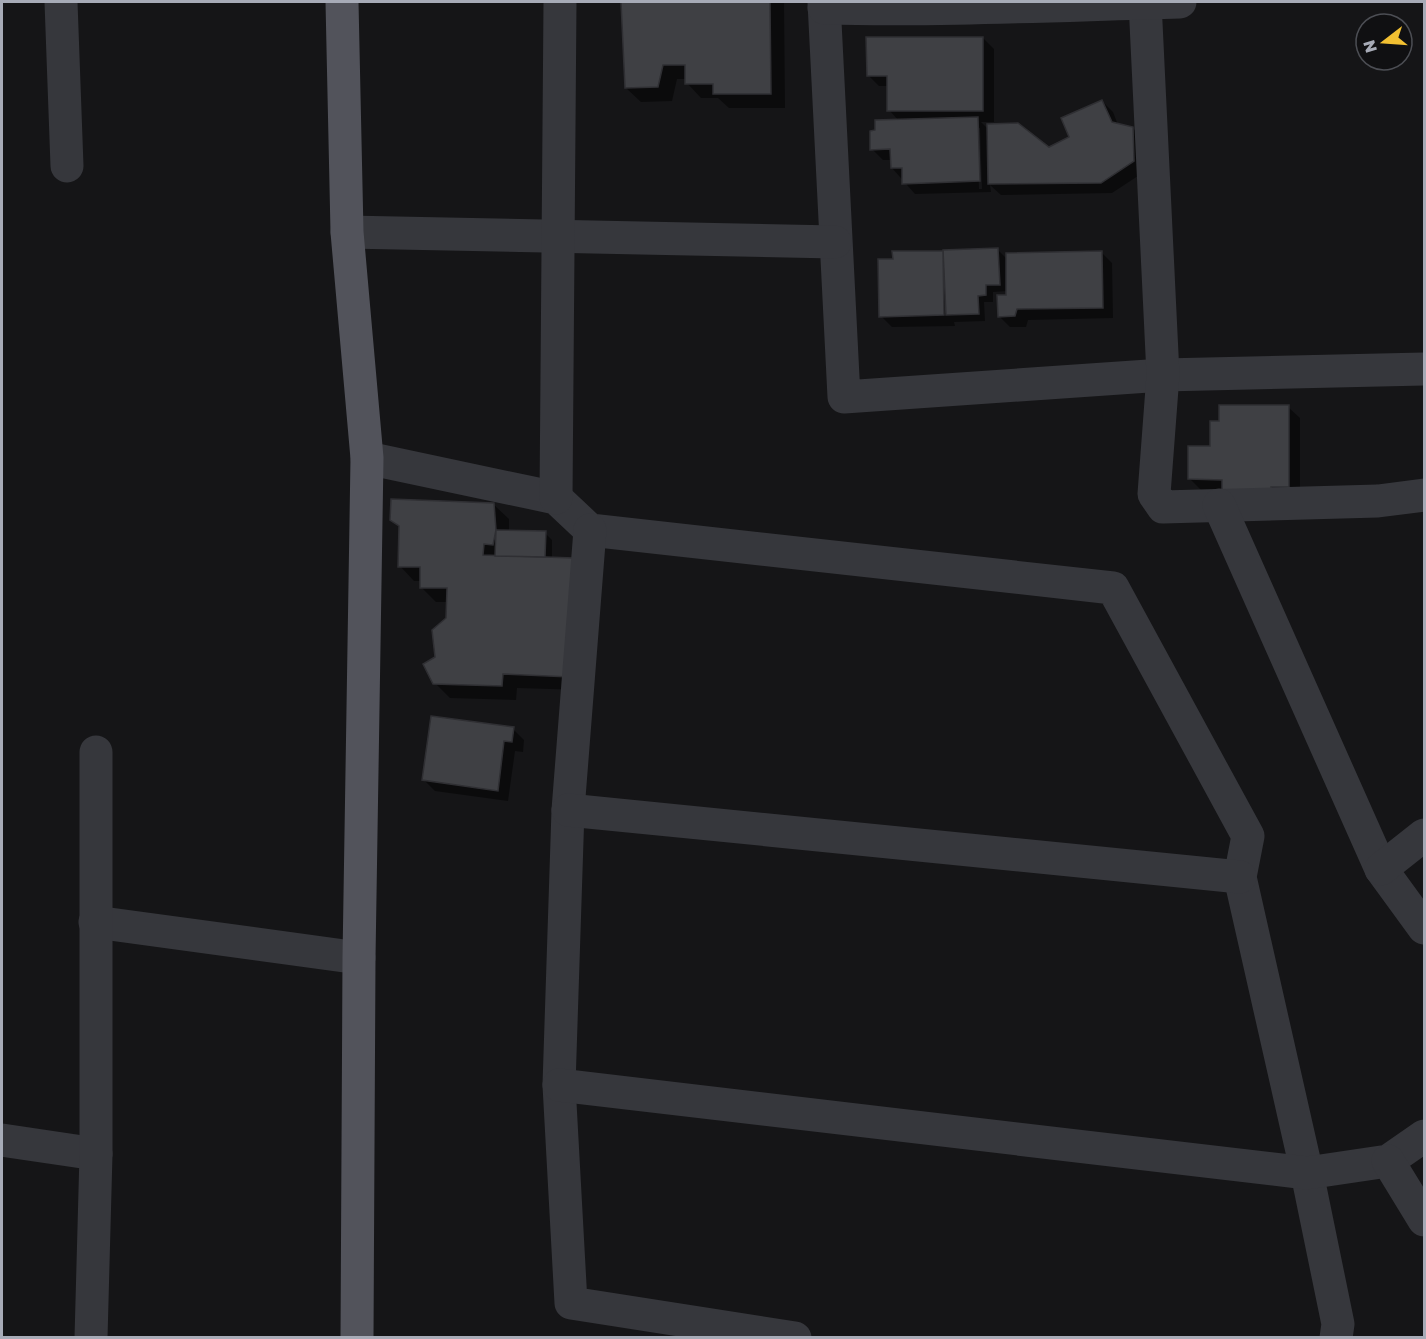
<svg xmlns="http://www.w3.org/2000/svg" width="1426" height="1339" viewBox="0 0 1426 1339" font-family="'Golos Text',sans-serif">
  <rect width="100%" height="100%" fill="#151517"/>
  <g fill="#0007" fill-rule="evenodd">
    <polygon points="623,2 784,2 785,108 729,108 718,98 701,98 687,83 687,79 677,79 672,101 641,102 626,88"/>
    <path d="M983,38l11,11v73h-13l8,8 59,18 23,-10 31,-37 11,11 5,13 15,3 11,12v32l-32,21 -111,2 -11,-10 1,7 -76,2 -23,-26v-8h-9l-11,-11 27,-28 -10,-11 -1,-24h-9l-11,-11zM977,128h3l2,61h-3z"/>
    <polygon points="998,250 1007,259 1101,252 1112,263 1113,318 1028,320 1026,327 1010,327 999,316 1008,297 1008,291 993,292 993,302 984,302 985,321 954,322 955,326 892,327 881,316 894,260 942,252 945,255"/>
    <polygon points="1288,407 1300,418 1300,497 1201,490 1190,479 1212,447"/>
    <polygon points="494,505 509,519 509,532 545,533 552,540 552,559 584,690 517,688 516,700 450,698 435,683 436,658 448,619 448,602 436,602 421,587 421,581 414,581 400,566 400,528 392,519"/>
    <polygon points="513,729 524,740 523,752 515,751 508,801 435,791 424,780"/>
  </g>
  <g fill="#3f4044" stroke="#2f2f33" stroke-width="1.5">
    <polygon points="621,2 770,2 771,94 713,94 713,84 685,84 685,65 663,65 658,87 625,88"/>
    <polygon points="866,37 983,37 983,111 887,111 887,76 867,76"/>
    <polygon points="1102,100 1112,122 1133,127 1134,161 1101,183 988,184 987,124 1018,123 1049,147 1069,137 1061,118"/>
    <polygon points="978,117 980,181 902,184 902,168 891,168 890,149 870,150 870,131 875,130 875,120"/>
    <polygon points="998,248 1000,285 986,285 986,295 978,296 979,314 946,315 943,250"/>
    <polygon points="892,251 943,251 944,315 879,317 878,259 893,259"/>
    <polygon points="1102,251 1103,308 1017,309 1015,316 998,317 997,295 1006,295 1006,253"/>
    <polygon points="1219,405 1289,405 1289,487 1271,487 1271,491 1222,492 1222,480 1188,479 1188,446 1210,446 1210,421 1219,421"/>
    <polygon points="391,499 494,503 496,530 493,545 484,544 483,555 574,558 570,677 503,674 502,686 433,684 423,664 435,657 432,630 446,618 447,588 420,588 420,567 398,567 399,526 390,520"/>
    <polygon points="496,530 546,531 545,557 495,556"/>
    <polygon points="431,716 514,727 512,742 504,741 498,791 422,780"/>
  </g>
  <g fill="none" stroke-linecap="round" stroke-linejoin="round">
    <g stroke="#36373c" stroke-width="33">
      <polyline points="61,2 67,166"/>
      <polyline points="824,2 844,397 1163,375 1424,369"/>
      <polyline points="1145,2 1163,375 1154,494 1163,507 1378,501 1424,495"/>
      <path d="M824,8c119,3 237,-3 356,-6"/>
      <polyline points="347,232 835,242"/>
      <polyline points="367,458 556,498 590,530 1113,588 1248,836 1240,877 1307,1173 1338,1324 1336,1338"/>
      <polyline points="556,498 560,2"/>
      <polyline points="1219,505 1381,869 1424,928"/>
      <polyline points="590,530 568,810 559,1085 571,1303 795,1338"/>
      <polyline points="568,810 1240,877"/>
      <polyline points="1381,869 1424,835"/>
      <polyline points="95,922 359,958"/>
      <polyline points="559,1085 1307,1173 1388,1161 1424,1136"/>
      <polyline points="2,1140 96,1154"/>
      <polyline points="1388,1161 1424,1220"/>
      <polyline points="91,1338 96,1154 96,752"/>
    </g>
    <polyline stroke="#52535b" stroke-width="33" points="342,2 347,232 367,458 359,958 357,1338"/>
  </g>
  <rect width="1426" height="1339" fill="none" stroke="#a7abb7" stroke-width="6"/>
  <g transform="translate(1384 42) rotate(253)"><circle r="28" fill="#101012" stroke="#4c4e54" stroke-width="1.5"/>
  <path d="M0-4.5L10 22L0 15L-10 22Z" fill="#f2c032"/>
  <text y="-9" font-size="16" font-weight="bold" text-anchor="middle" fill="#a7abb7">N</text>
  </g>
</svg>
